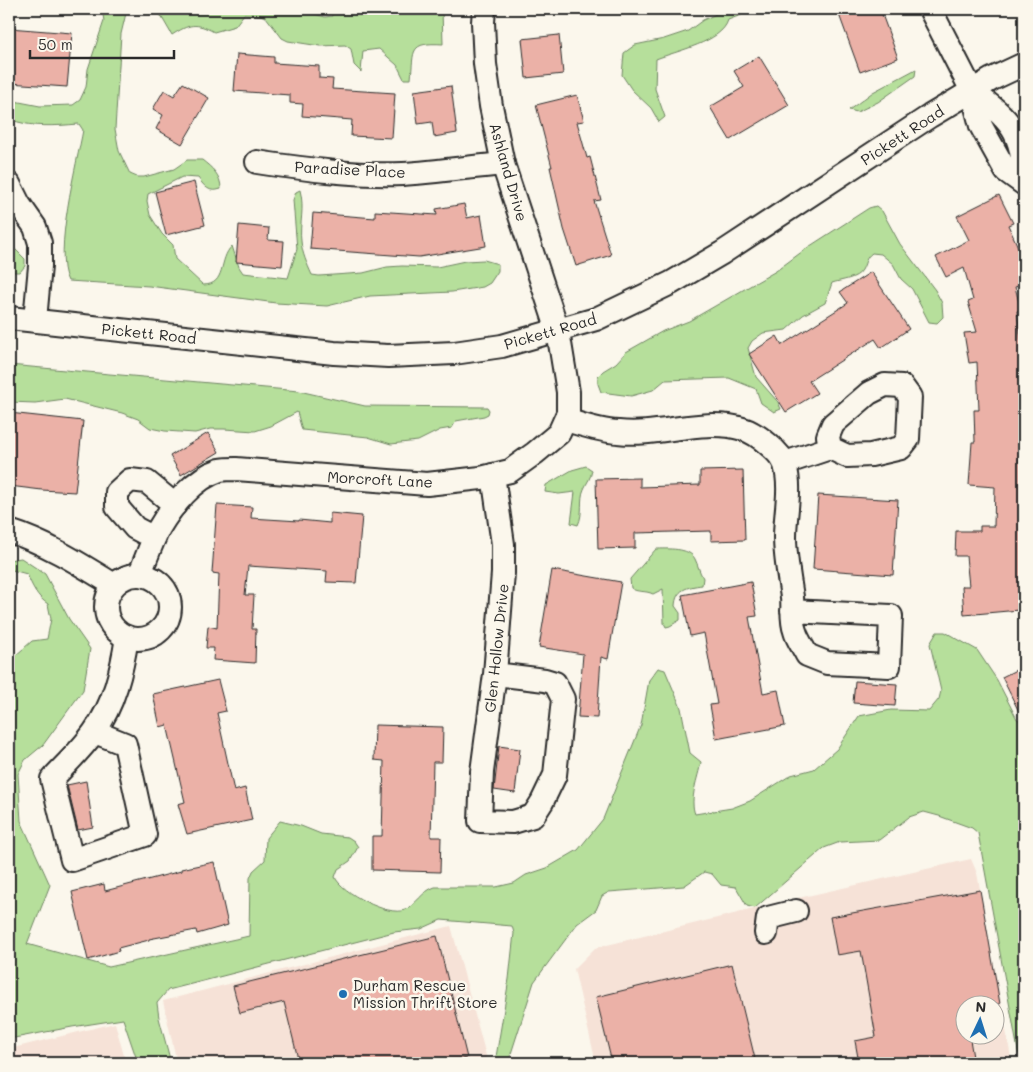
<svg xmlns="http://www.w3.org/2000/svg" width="1033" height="1072" viewBox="0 0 1033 1072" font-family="Mali,sans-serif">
  <rect width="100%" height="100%" fill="#fbf7ec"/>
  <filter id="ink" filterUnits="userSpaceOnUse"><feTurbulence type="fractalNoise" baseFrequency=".02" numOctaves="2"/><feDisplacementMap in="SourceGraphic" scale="10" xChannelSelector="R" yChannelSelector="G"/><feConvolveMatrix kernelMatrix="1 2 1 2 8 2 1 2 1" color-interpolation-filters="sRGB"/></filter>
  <g filter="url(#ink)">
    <g fill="#f6e2d7" fill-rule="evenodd">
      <path d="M971,859l6,14 35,190h-416l-22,-94 21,-21 199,-49zM966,1004h30v30h-30z"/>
      <polygon points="451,926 488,1063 177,1063 163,1001"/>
      <polygon points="115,1023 126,1063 9,1063 9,1049"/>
    </g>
    <g fill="#b6df9b" stroke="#708563">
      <path d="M102,9h25l-6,25 -6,95 4,22 11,23 7,3h7l30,-8 13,-9h15c10,8 19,15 19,29 -12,4 -16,-2 -23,-11l-16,-1 -34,17 -1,7 3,14 12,19 11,11 2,14 28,26c24,0 15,-26 29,-39l7,21 4,6 45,5 9,-29 -4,-49 3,-8 4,-2c5,19 -1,33 1,51 1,12 6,23 11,34l7,1 44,-3 24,-6 15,-1 35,1 28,-6 19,-1 14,4v7l-8,12 -7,4 -31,5 -82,4 -43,10 -51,-3 -127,-17 -81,-5c-15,-27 9,-118 15,-151l-4,-6c-25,2 -47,4 -70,-5v-19l31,6 33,-1 7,-5 6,-13 2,-18 16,-48z"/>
      <path d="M157,9h140l28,8 7,-1v-7h110l1,35c-34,-2 -29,6 -32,35h-7l-7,-14 -18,-16 -16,2 -2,21 -7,-7 -3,-16 -6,-4 -25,1 -32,-5 -6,-3 -16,-21 -6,-2 -16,-1 -9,12 -21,6c-18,-10 -25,-8 -42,3z"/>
      <path d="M727,9h30l-29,11c-6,22 -52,31 -72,39l-1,30 10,28 -6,5 -8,-14 -19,-18 -10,-15 2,-22 11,-8 29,-6 24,-8 15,-11z"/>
      <polygon points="916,69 915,76 878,102 857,112 849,110 873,92"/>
      <path d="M876,206l6,5 18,33 35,46 7,13 1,14 -6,6 -8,-1 -17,-33 -11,-10 -8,-15 -12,-10 -9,-1c-7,5 -6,10 -10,17 -5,9 -21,10 -30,13l-7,20 -22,12 -17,15 -23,3 -11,8 -4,7 8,29 22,25 3,7 -7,3 -13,-9 -5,-14 -27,-11 -64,2 -12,10 -22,6 -30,-4 -3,-8v-8l5,-5 13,-8 10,-11 37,-21 26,-10 87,-50 31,-23 62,-40z"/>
      <polygon points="9,243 25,259 25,266 20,272 9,272"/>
      <polygon points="9,365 299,391 365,406 487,407 489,410 488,414 484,416 456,421 452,428 440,430 418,441 391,444 368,437 302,430 297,412 271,426 255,431 224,429 210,429 195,433 165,431 150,428 138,419 122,413 65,399 35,403 9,402"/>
      <path d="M586,466l6,4c-1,8 -5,12 -8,19 -5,11 0,24 -6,36l-7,-2 4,-31 -16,2 -14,-2 1,-7 26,-15z"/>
      <path d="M656,549c11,0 33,-2 39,10 3,6 4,12 8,19l-1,7c-15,2 -26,4 -27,21l5,7v7l-10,6 -4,1 -2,-4 -1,-34 -10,5c-8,-4 -16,-1 -22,-6l-1,-9z"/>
      <path d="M21,558l24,16 24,45 21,30 -7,41 -40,55 -18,15 -7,14 3,47 29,64 -23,59 82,23 140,-31 1,-58 3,-7 12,-11 1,-22 14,-17 21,5 20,8 27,3 6,4 4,6 -8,14 -12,8 -3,8c6,15 53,40 70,33 11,-5 17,-19 30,-23h61l18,-4 12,-8 21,-7 31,-18 25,-31 38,-94 8,-45 9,-12 7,2 16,38 9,45 11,9c-3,16 -12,37 -6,52l37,-6 18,-7 41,-26 23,-6 23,-20 22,-33 32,-6 38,1 10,-12 2,-8 -11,-47 7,-12h8l32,18 20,30 20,39 7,4v340h-2l-4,-12 -40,-218 -6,-5 -33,-12 -15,-4 -15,5 -30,23 -39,2 -16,6 -69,60 -8,-2 -11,-19 -15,-2 -9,-11 -8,-2 -20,14 -75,6 -7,4 -6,14 -19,14 -43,58 -26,81h-13l14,-84 5,-46 -2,-7 -71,-6 -20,9 -27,3 -226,58 -11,13 2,15 12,45h-33l-15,-44 -51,8 -63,12v-383h6l17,-15 15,-2 4,-20 -3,-15c-11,-7 -16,-18 -21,-30l-15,-4h-3v-10z"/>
    </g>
    <g fill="#ebb1a7" stroke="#2b2b2b">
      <polygon points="837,9 880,9 898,58 860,72"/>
      <polygon points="9,28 72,33 67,87 9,83"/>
      <polygon points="559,35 563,74 526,78 522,39"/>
      <polygon points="237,54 274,57 274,63 319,66 319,78 333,79 332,89 395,93 392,138 351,136 352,120 302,116 303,104 290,103 290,95 234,91"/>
      <polygon points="759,56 789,105 730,140 710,107 744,87 734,71"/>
      <polygon points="183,83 209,98 182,144 156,129 163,115 153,109 164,90 174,96"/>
      <polygon points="451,86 457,133 434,137 432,122 418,124 414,91"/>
      <polygon points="577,95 584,121 577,122 587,158 590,157 601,200 594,201 611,255 576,266 564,229 550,167 552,167 536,105"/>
      <polygon points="194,182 205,225 166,235 155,192"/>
      <polygon points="999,195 1013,223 1008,225 1024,260 1024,284 1015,287 1021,310 1017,311 1021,340 1024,339 1024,407 1023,407 1023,430 1021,430 1019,462 1024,462 1024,593 1018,593 1019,610 964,615 962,586 969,586 966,556 955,556 956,531 980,531 980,526 994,526 995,487 969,485 972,442 975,442 974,410 979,410 977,362 969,363 964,333 977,332 968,302 973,300 964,268 946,277 936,257 969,240 957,216"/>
      <polygon points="464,204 467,218 481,215 486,246 419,257 310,249 313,213 375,218 375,211 437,215 436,209"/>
      <polygon points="239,225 269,228 268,240 284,241 282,266 236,262"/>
      <polygon points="871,272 909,329 881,348 875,339 809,381 817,393 786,412 749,354 777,336 782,345 848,303 840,292"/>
      <polygon points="9,413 83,421 75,492 42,490 9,486"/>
      <polygon points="208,433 219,452 181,475 170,456"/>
      <polygon points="743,470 745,540 711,541 711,531 635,533 635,548 598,549 596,479 640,478 640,487 700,485 700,471"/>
      <polygon points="818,495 898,500 893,575 813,569"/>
      <polygon points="217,505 252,507 251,518 299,521 299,520 330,523 330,513 362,516 356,583 326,582 327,571 248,566 245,595 254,595 252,629 256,629 255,663 213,660 214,648 206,648 208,626 217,628 219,574 212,573"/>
      <polygon points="552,570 621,582 608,659 601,657 597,718 578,717 583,654 539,647"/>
      <polygon points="751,582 757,616 749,617 763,693 778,690 785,726 716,739 710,705 717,704 704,633 690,636 682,595"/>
      <polygon points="1024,666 1024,722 1002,677"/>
      <polygon points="218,680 226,711 217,713 234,791 245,788 252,820 187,834 178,804 185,802 167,725 160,727 153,694"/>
      <polygon points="855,681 897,684 895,706 853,703"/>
      <polygon points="375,725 443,727 442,762 433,762 431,837 441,837 440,872 372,870 372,836 382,836 384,761 374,760"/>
      <polygon points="499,746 520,749 515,793 494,790"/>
      <polygon points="86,781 93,827 78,830 67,785"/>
      <polygon points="214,862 228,925 197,934 196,930 149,939 149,940 118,948 119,951 88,960 72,892 104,884 105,891 181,871 181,869"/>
      <polygon points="980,890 1000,1004 966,1004 966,1034 969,1034 974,1063 859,1063 855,1041 876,1037 861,951 837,955 830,917"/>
      <polygon points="437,936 467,1058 446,1063 299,1063 284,1002 240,1013 233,986"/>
      <polygon points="732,964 756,1063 612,1063 596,997"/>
    </g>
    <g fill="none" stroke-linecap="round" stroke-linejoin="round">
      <defs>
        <g id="minor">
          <polyline points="930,9 972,91 981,126 1006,171 1024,184"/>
          <path d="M972,91c37,28 53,41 51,91"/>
          <path d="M257,162c48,7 98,14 146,12 33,-2 67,-7 100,-10"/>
          <polyline points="9,184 19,204 35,227 40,243 40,266 35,320"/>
          <polyline points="9,318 334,353 388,356 454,353 502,346 596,319 671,283 722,253 930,116 992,79 1024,64"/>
          <path d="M566,420c17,5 34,11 52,12 42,5 83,-15 125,-3 13,4 38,23 42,36 7,24 0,48 0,72 0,20 4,40 7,60 1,11 -1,24 3,34 2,8 8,16 12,24l20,8 62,3 2,-50 -99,-5"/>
          <polyline points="785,463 830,448 847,456 871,455 901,448 908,439 910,397 902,386 885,385 869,393 833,424 828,436 830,448"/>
          <polyline points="493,475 503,544 503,573 495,674 482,772 480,821 513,822 533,816 542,802 555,775 563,699 555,683 545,680 495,674"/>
          <path d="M9,531c38,12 71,33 105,54"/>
          <polyline points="154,538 135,528 117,507 117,492 130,480 147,482 175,505"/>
          <path d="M139,575c7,-15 12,-32 20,-47 13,-22 35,-50 61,-58 5,-1 11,-1 16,-1l191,15 54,-6 29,-7 25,-18 24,-20 9,-20v-21l-10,-61 -55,-167 -12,-58 -6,-42 -2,-42 1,-13"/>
          <circle cx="138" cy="607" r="32"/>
          <path d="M95,732l30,12 20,91 -73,25 -20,-81c14,-15 30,-30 42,-47 20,-27 28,-62 33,-95"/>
          <polyline points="766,933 768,918 796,911"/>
        </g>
      </defs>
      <use href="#minor" stroke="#2b2b2b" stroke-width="26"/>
      <use href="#minor" stroke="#fbf7ec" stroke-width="22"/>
    </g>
  </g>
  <circle fill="#1f6fb2" stroke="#fbf7ec" stroke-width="2" cx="343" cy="994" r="5"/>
  <g text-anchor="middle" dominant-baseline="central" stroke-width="5" stroke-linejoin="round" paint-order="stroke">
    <g font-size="15" fill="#2b2b2b" stroke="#fbf7ec">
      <text transform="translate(902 135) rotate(-33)">Pickett Road</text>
      <text transform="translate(350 169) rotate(3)">Paradise Place</text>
      <text transform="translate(509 172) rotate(74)">Ashland Drive</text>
      <text transform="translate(550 331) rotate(-16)">Pickett Road</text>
      <text transform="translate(149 333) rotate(6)">Pickett Road</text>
      <text transform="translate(380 479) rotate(3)">Morcroft Lane</text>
      <text transform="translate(496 648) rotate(-84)">Glen Hollow Drive</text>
    </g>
    <g font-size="15" fill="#2b2b2b" stroke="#fbf7ec" text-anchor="start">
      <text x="353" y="985">Durham Rescue<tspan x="353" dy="17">Mission Thrift Store</tspan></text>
    </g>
  </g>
  <rect width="1033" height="1072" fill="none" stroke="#fbf7ec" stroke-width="30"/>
  <rect x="15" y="15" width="1003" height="1042" fill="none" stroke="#2b2b2b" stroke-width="2" filter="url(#ink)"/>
  <g transform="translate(980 1020) rotate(4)"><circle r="24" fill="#fbf7ec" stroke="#a8a59f"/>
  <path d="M0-4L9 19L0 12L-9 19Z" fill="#1f6fb2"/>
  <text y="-8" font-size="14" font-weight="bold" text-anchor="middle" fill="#2b2b2b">N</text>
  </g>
  <path d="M30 50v8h144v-8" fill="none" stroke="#2b2b2b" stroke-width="2.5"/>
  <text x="38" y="50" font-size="15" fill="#2b2b2b" stroke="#fbf7ec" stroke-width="4" paint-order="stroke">50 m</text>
</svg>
